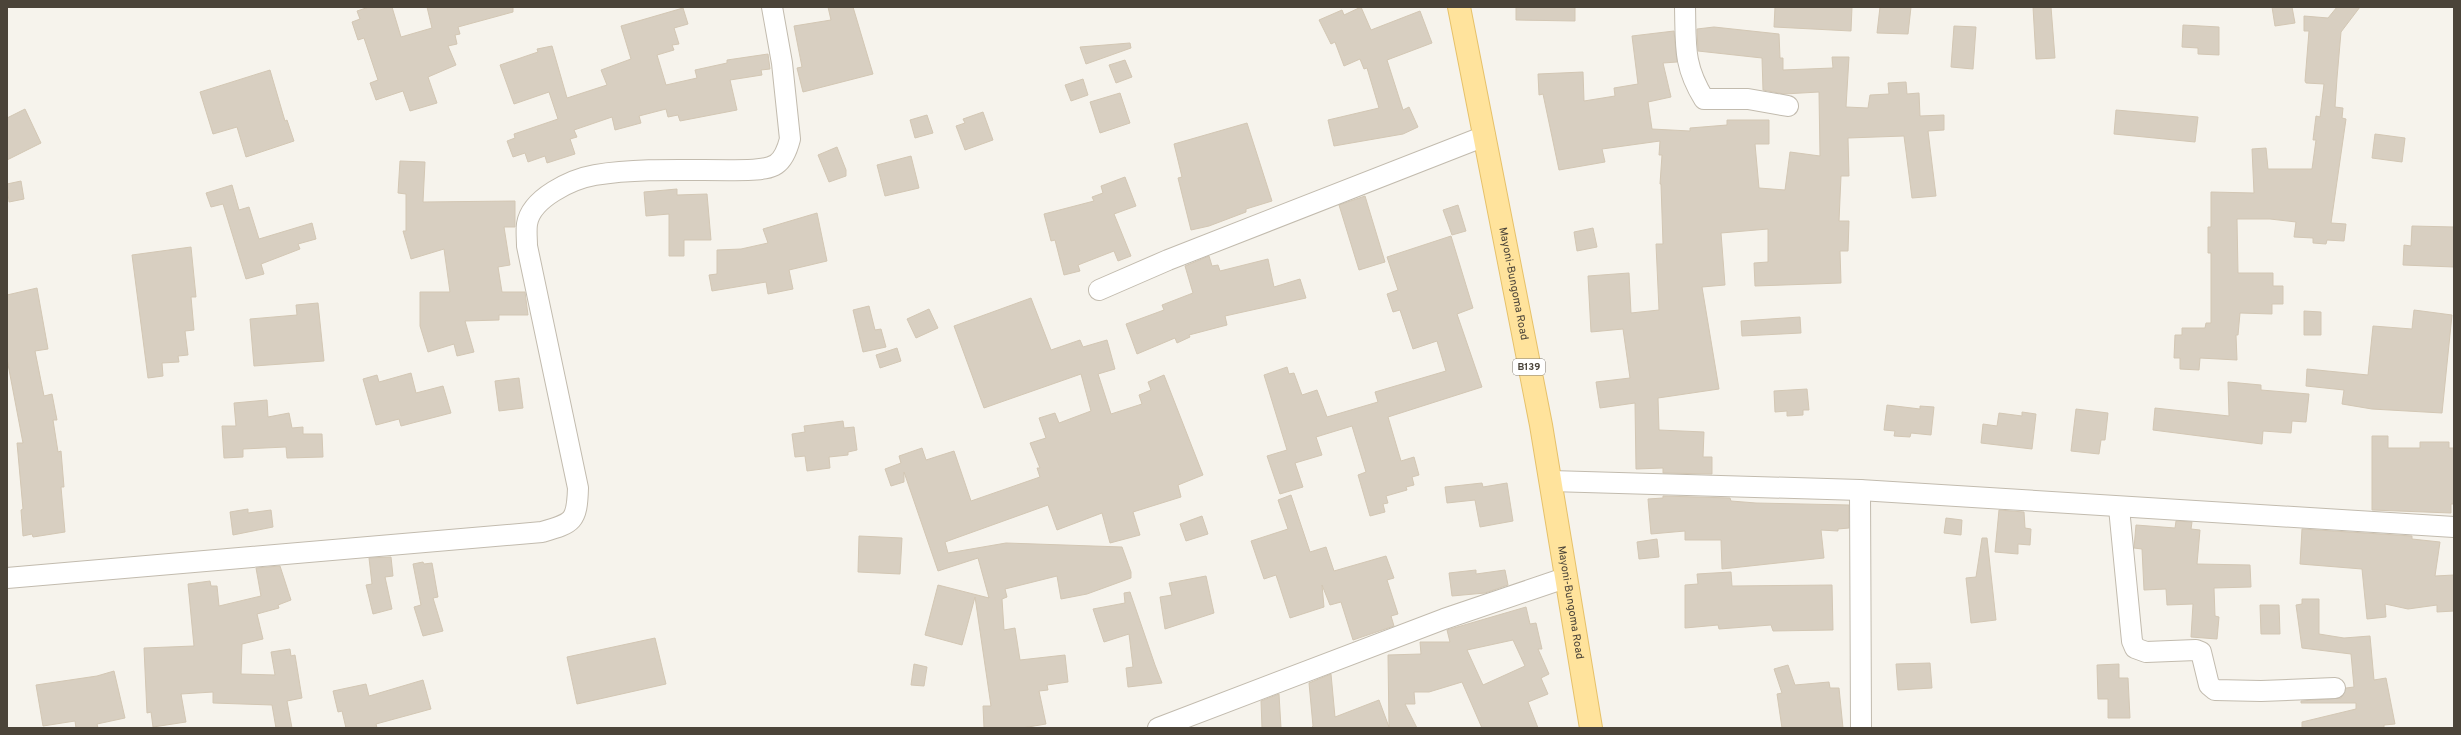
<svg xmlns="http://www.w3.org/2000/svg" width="2461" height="735" viewBox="0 0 2461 735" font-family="Overpass,sans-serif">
  <rect width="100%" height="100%" fill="#f6f3ec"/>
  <g fill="#d8cfc1" stroke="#d3c7b4" fill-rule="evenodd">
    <polygon points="369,7 392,7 401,37 432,28 427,7 513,7 513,12 458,27 460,34 455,35 457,44 448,46 456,65 428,77 437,103 410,111 403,91 376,100 370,83 378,80 364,38 358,40 352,22 360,19 357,11"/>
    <polygon points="828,7 853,7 873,74 803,92 797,68 802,67 794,26 831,20"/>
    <polygon points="1361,7 1371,30 1420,11 1432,43 1387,60 1403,110 1409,107 1418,127 1403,134 1334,146 1328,120 1379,108 1367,68 1364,69 1360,59 1344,66 1335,42 1331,44 1319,20 1342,10 1344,15"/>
    <polygon points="1516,7 1575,7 1575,21 1516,20"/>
    <polygon points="1775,7 1852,7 1851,31 1774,27"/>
    <polygon points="1880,7 1911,7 1908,34 1877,33"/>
    <polygon points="2033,7 2051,7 2055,58 2036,59"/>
    <polygon points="2272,7 2292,7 2295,23 2275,26"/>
    <polygon points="2337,7 2360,7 2341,32 2337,78 2335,107 2343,108 2342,118 2346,119 2331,223 2346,224 2344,241 2327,240 2326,244 2313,243 2313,238 2294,237 2296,222 2270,219 2237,219 2238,273 2273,273 2273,286 2283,286 2283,304 2272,304 2272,314 2240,313 2238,335 2236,335 2237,360 2200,358 2199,370 2180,369 2180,358 2174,358 2175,335 2182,335 2182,328 2205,328 2206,323 2211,323 2211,253 2208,253 2208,227 2211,227 2211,192 2254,193 2252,149 2266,148 2268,169 2312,169 2316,140 2313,140 2316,116 2320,117 2324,84 2306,83 2305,81 2309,31 2304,31 2304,16 2328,18"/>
    <polygon points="683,8 688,24 674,28 679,44 672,45 674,50 657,55 666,85 697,78 695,70 727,63 727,60 768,54 770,69 761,70 762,75 730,80 737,110 680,121 678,115 668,117 666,109 639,116 641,123 615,130 612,117 574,130 577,137 570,139 575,154 547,163 545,156 528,162 525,153 513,157 507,141 515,138 514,134 558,119 549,92 514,104 500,65 538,52 537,49 552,46 567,98 607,85 601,70 631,59 621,26"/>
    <polygon points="2183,25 2219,27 2219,55 2198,54 2198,48 2182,47"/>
    <polygon points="1954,26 1976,27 1973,69 1951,67"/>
    <polygon points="1714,27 1779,34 1780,58 1783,58 1783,70 1833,68 1832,57 1849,57 1846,107 1868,108 1870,95 1889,94 1888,83 1906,82 1907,94 1919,93 1920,116 1944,115 1944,130 1928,131 1936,196 1912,198 1904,136 1848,138 1849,176 1841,176 1839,221 1849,221 1848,251 1840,251 1841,283 1755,286 1754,263 1768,262 1768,229 1721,233 1725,285 1702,287 1719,389 1658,398 1659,430 1704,432 1703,457 1712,457 1712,474 1663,473 1663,468 1636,469 1635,403 1600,408 1596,382 1630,378 1623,329 1591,332 1588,276 1629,273 1631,313 1659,310 1656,244 1663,244 1661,184 1660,184 1662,155 1659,155 1660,141 1602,149 1605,162 1559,170 1543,94 1539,95 1538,74 1583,72 1584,101 1615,96 1614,88 1638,84 1632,36 1674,31 1677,62 1663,63 1671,97 1648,102 1652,129 1690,131 1690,128 1727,125 1727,120 1769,120 1769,144 1755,144 1759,188 1785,190 1790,152 1820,156 1819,92 1784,94 1763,90 1762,58 1698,51 1697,29"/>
    <polygon points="1130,43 1131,48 1086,64 1080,47"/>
    <polygon points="1125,60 1132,77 1116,83 1109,65"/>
    <polygon points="270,70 285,121 287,120 294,141 246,157 237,127 213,134 200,92"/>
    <polygon points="1083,79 1088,95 1071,101 1065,85"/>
    <polygon points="1120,93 1130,123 1100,133 1090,102"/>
    <polygon points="25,109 41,143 7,160 7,118"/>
    <polygon points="2116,110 2198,117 2195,142 2114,134"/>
    <polygon points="983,112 993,140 965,150 956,126 965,123 963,119"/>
    <polygon points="927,115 933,133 915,138 910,120"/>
    <polygon points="1247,123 1272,201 1246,209 1246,212 1209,226 1191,230 1178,178 1182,177 1174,144"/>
    <polygon points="2375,134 2405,138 2402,162 2372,158"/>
    <polygon points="837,147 846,170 846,176 829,182 818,155"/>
    <polygon points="911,156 919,188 885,196 877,165"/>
    <polygon points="400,161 425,162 423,202 515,201 515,227 504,227 510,265 498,267 502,292 525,292 528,315 499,315 499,320 465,321 474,352 457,356 454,344 428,352 420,326 420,292 450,292 444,249 411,259 403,231 406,231 406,194 398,193"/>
    <polygon points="1125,177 1136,206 1114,214 1131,256 1118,261 1114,251 1078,265 1080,271 1064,275 1055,240 1051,241 1044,214 1094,201 1092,197 1103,193 1101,186"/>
    <polygon points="21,181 24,199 9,202 7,184"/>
    <polygon points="232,185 239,210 249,207 259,239 312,223 316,239 298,244 300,249 261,264 264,274 246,279 223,204 211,207 206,193"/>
    <polygon points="677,189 677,195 707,194 711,240 684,240 684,256 669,256 669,214 646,216 644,192"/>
    <polygon points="1365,196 1385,262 1359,270 1339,205"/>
    <polygon points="1458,205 1466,231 1452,235 1443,210"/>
    <polygon points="817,213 827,261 789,270 793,289 768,294 766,282 712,291 709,275 717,274 717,250 741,249 768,243 763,229"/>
    <polygon points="2412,226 2454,227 2454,267 2403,265 2404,245 2411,246"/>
    <polygon points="1593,228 1597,247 1577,251 1574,232"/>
    <polygon points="1451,236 1473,308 1457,314 1482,387 1388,417 1401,461 1414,457 1419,475 1412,477 1414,485 1406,487 1407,490 1386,496 1388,503 1383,504 1385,512 1370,516 1358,475 1366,472 1352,426 1316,437 1322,455 1295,463 1303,487 1280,494 1267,456 1287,450 1264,375 1287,367 1289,374 1294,373 1302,395 1317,390 1327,417 1378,402 1375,392 1446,371 1437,341 1413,349 1400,310 1393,312 1387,294 1398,290 1387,257"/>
    <polygon points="191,247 196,297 191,297 194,330 185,331 188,355 178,356 179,362 162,363 163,376 148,378 132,255"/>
    <polygon points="1209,256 1212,266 1218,265 1220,271 1268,259 1274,287 1300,279 1306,298 1225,316 1227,325 1189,335 1190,337 1177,343 1175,338 1137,354 1126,324 1164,310 1162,305 1193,293 1185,266"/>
    <polygon points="37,288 48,349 35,351 44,396 52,394 57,420 53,420 58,452 61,451 64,487 61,487 65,532 33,537 32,534 23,536 21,510 23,509 17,443 23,443 7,359 7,295"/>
    <polygon points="1031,298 1051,350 1080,340 1083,347 1107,340 1115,369 1098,374 1111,414 1142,404 1139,395 1151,390 1148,382 1164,375 1203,475 1178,485 1181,497 1133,512 1140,535 1110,543 1102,513 1057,530 1048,505 945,542 948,553 1006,543 1122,547 1131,572 1131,578 1087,594 1061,599 1057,576 1005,589 1007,597 1002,599 1004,630 1015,628 1020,660 1065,655 1068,682 1047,685 1048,690 1039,691 1046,724 1022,728 984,728 983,706 991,706 975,597 962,645 925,635 938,585 989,598 978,558 938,571 904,472 904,482 891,486 885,469 901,463 899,456 922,448 926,460 954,451 971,501 1040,477 1037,468 1040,468 1030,443 1046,438 1039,418 1055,413 1059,423 1091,411 1081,374 984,408 954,326"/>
    <polygon points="318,303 324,361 254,366 250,319 297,315 296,305"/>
    <polygon points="869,306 875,330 881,329 886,347 863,352 853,310"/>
    <polygon points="929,309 938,328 916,338 907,319"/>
    <polygon points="2414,310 2452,315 2442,413 2372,409 2342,404 2344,390 2306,386 2307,369 2368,375 2373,326 2412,329"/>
    <polygon points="2304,311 2321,312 2321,335 2304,335"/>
    <polygon points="1800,317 1801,333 1742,336 1741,321"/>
    <polygon points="897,348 901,361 880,368 876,355"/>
    <polygon points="411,373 416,393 443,386 451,413 401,426 399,419 376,425 363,379 377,375 379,382"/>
    <polygon points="519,378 523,408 499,411 495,381"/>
    <polygon points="2228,382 2261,385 2261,390 2309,394 2306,422 2292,421 2291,433 2263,431 2262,444 2153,430 2155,408 2229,416"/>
    <polygon points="1807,389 1809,410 1803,410 1803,415 1787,416 1787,411 1775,412 1774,391"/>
    <polygon points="267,400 268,417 289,413 292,428 303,427 303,434 322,434 323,457 287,458 286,447 243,449 243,457 224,458 222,426 236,426 234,403"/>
    <polygon points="1887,405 1920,409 1920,406 1934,407 1931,435 1911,433 1910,437 1894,436 1895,431 1884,430"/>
    <polygon points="2076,409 2108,413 2105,440 2101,440 2099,454 2071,451"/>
    <polygon points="2022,412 2036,414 2032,449 1981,443 1983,424 1997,426 1999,413 2022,416"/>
    <polygon points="843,421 844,428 854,427 857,450 848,452 848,455 829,457 830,468 807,471 805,456 795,457 792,434 805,432 804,426"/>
    <polygon points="2372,436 2388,436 2388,448 2420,448 2420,442 2449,442 2449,448 2454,448 2454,504 2451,504 2451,513 2372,510"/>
    <polygon points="1482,483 1483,487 1507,483 1513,521 1480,527 1475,500 1447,503 1445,487"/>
    <polygon points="1291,495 1310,552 1326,547 1334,571 1386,556 1394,578 1387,580 1398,614 1391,616 1394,626 1353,640 1341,602 1330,605 1322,585 1324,607 1290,618 1276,575 1264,579 1251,541 1288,529 1278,500"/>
    <polygon points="1663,496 1730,498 1731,501 1756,503 1849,505 1849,528 1838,529 1838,531 1821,530 1824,558 1722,569 1721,540 1685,540 1685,531 1651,534 1648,499 1663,498"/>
    <polygon points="248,509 248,513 271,510 273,527 233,535 230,512"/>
    <polygon points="1999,510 2024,512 2025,528 2031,529 2030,545 2018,544 2018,554 1995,552"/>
    <polygon points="1202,516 1208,534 1186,541 1180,524"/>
    <polygon points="1946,518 1962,520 1961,535 1944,533"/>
    <polygon points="2176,521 2192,522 2191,529 2200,530 2197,564 2250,565 2251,587 2214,588 2215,616 2219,617 2217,639 2191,637 2193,604 2167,605 2166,589 2144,590 2142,549 2134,548 2136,525 2175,528"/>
    <polygon points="2302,529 2412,536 2412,539 2440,542 2435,576 2454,575 2454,611 2437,612 2437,605 2408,609 2385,604 2386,617 2367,619 2362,569 2300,564"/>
    <polygon points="859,536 902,538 900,574 858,572"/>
    <polygon points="1982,538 1987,538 1996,620 1971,623 1966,578 1976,577"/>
    <polygon points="1657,539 1659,557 1639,559 1637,542"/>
    <polygon points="391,557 393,576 385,577 392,609 373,614 366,585 372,584 369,558"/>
    <polygon points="423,562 424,564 432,563 438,597 433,598 443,631 423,636 414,607 421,605 413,564"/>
    <polygon points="280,566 291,600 278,605 279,608 257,614 263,639 242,644 241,674 275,675 271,652 290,649 291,656 295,655 302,698 287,701 292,728 276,728 272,705 213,703 213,692 181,694 186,722 153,727 151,712 147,713 144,648 194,646 188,584 210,581 211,586 217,586 219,606 261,596 256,568"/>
    <polygon points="1476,570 1476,574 1505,570 1508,585 1485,593 1452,596 1449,573"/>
    <polygon points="1731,572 1732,586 1832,585 1833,630 1773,631 1771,625 1719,629 1718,625 1685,628 1685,585 1698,584 1697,574"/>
    <polygon points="1206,576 1214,613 1165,629 1160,597 1172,595 1169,583"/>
    <polygon points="1130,592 1155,665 1162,683 1128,687 1126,668 1133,667 1129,634 1104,642 1093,609 1125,603 1124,593"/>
    <polygon points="2302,599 2319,599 2319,634 2344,638 2370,636 2374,680 2386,678 2395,724 2384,725 2384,728 2302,728 2302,722 2356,709 2356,703 2301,703 2301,701 2341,698 2346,688 2354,687 2351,654 2302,648 2296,605 2302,604"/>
    <polygon points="2260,605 2279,605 2280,634 2261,634"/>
    <path d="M1526,607l4,17 6,-1 6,26h-4l11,25 -8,4 7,16 -20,8 10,26h-56l-20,-46 -33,10h-15l1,12h-10l12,24h-106l2,-2 -4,-43 22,-9 4,43 44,-17 10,27 -1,-72 33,-1 -1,-12h30l-3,-12zM1513,640l12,26 -42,19 -16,-35z"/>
    <polygon points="655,638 666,684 577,704 567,657"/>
    <polygon points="1930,663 1932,688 1898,690 1896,664"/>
    <polygon points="914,664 927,667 924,686 911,685"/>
    <polygon points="2119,664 2119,678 2128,678 2130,718 2108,718 2108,699 2098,699 2097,665"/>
    <polygon points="1788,665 1795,685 1829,682 1830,688 1839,688 1843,728 1782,728 1777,694 1782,693 1774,669"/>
    <polygon points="114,671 125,718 97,724 98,728 76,728 75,721 43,726 36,685 97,676"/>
    <polygon points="423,680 431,709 376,724 377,728 346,728 342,711 338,712 333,691 366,684 369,696"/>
    <polygon points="1279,694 1281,728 1262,728 1261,701"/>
  </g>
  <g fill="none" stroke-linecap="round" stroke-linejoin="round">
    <defs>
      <g id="minor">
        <path d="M1685,7c1,38 -2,58 19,92h44l40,7"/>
        <polyline points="1099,290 1168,260 1485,136"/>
        <polyline points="1551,481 1860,490 2454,527"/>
        <polyline points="1860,490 1861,728"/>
        <polyline points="2119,508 2132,641 2135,648 2146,652 2196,650 2201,652 2209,685 2215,690 2261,691 2335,688"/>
        <path d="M7,578l535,-46c31,-9 35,-10 36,-44l-51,-242c0,-7 -1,-15 0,-22 4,-26 45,-45 68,-49 49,-8 104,-4 153,-5 26,-1 35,-4 42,-31l-8,-76 -10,-56"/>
        <polyline points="1158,728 1444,619 1565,578"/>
      </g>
      <g id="major">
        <path id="s1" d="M1459,7l82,418 50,303"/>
      </g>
    </defs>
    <use href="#minor" stroke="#c2bbae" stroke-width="22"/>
    <use href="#major" stroke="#e6c16a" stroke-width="24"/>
    <use href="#minor" stroke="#fff" stroke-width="20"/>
    <use href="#major" stroke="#ffe39c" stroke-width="22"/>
  </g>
  <g text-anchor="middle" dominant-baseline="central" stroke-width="3" stroke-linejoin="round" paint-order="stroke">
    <rect fill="#fff" stroke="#817c74" stroke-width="1" x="1513" y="359" width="32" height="16" rx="3"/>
    <g font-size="10" font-weight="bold" fill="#4b4439">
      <text x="1529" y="367">B139</text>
    </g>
    <g font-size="11" fill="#4b4439" stroke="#fff">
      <text stroke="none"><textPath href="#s1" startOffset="282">Mayoni-Bungoma Road</textPath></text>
      <text stroke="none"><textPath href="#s1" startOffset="606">Mayoni-Bungoma Road</textPath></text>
    </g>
  </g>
  <rect width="2461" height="735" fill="none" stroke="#4b4439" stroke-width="16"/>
</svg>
